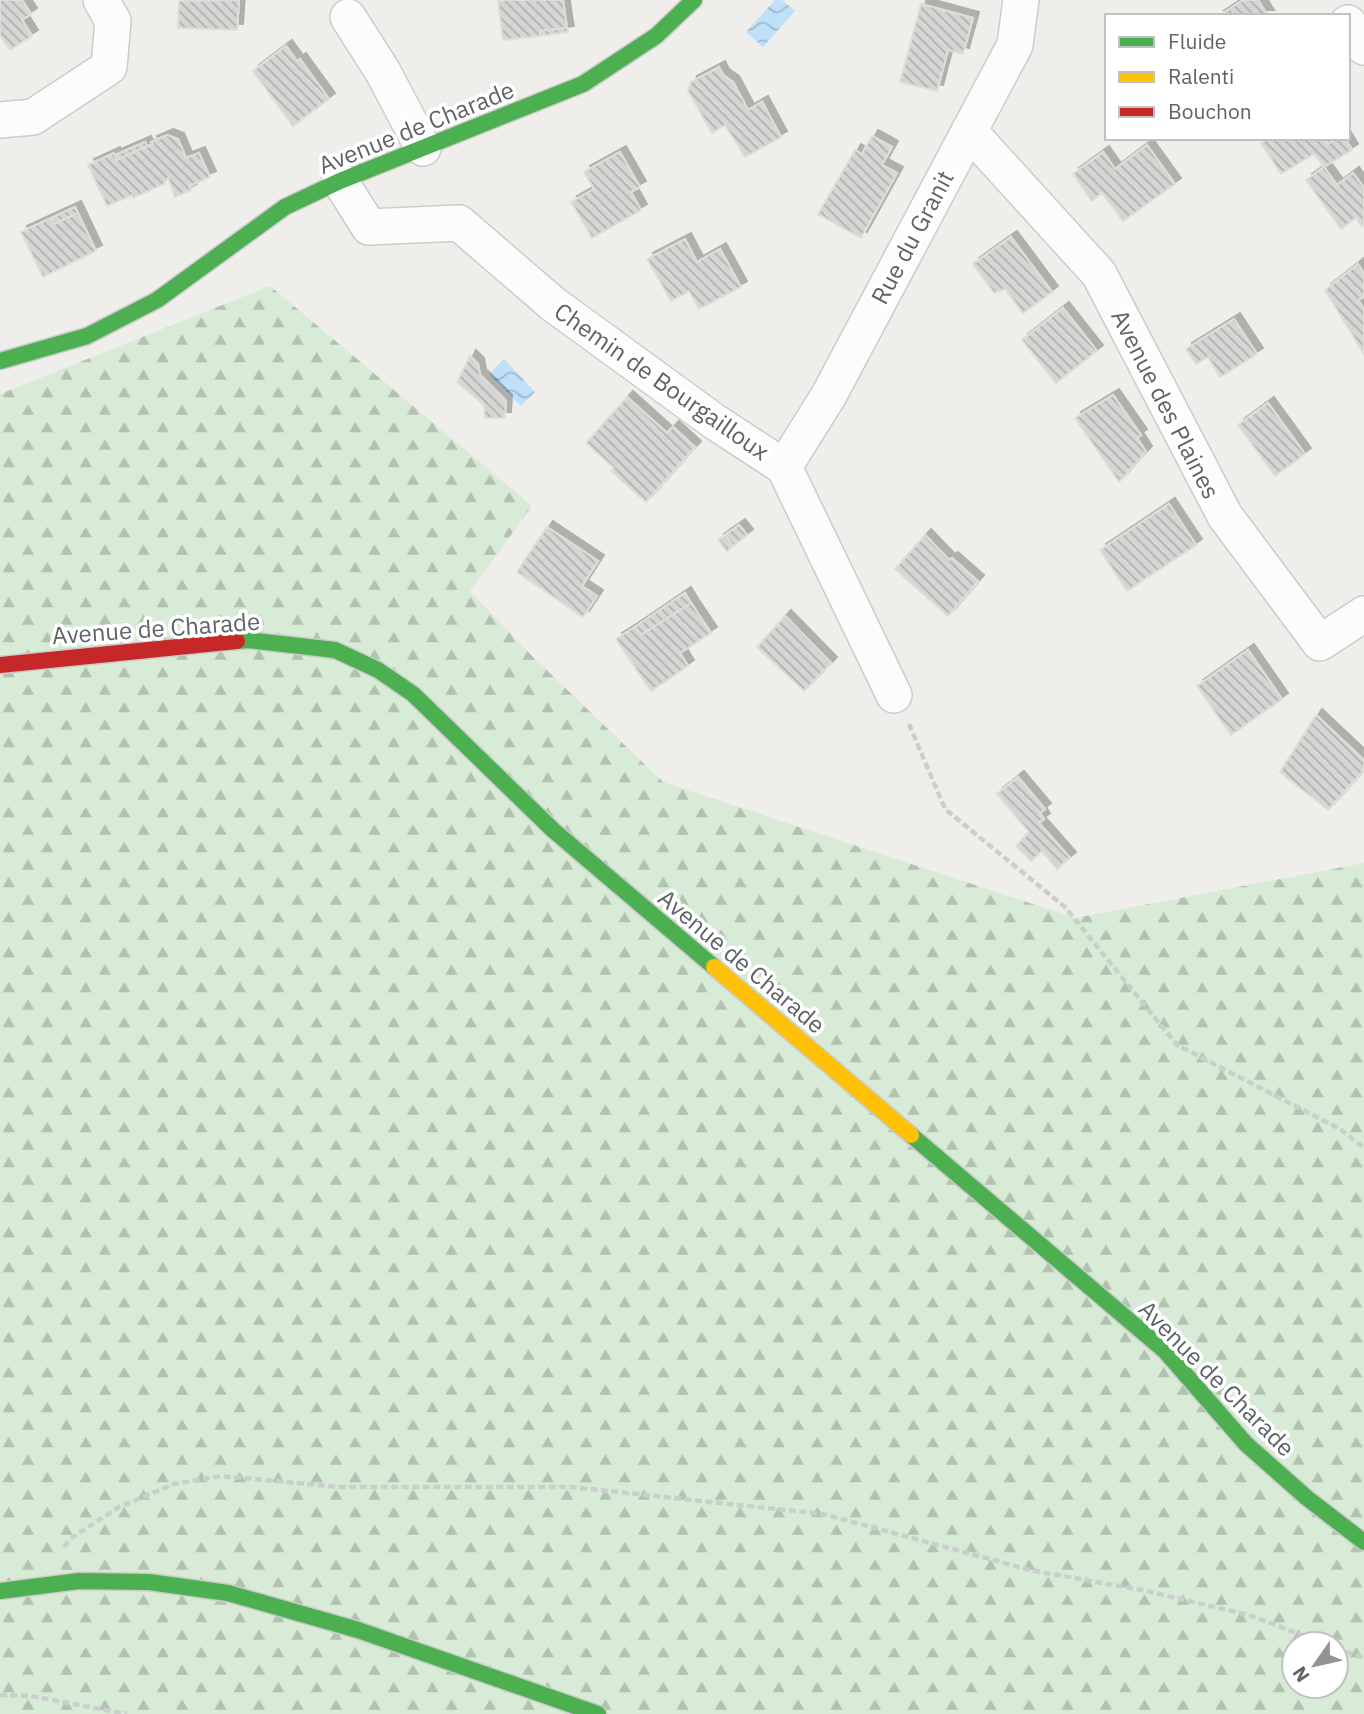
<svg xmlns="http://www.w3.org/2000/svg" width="1364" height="1714" viewBox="0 0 1364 1714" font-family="'IBM Plex Sans',sans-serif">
  <defs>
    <pattern id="forest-firs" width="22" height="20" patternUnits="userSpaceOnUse" patternTransform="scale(1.75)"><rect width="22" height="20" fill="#d8ebd6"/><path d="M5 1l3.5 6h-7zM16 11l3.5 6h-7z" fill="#b2c2b1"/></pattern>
    <pattern id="water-waves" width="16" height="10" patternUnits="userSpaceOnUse" patternTransform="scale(1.75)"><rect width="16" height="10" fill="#bfe0f9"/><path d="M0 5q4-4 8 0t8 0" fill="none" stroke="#9eb9cd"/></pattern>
    <pattern id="building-back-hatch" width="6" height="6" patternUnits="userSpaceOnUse" patternTransform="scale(1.75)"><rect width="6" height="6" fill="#d6d5d3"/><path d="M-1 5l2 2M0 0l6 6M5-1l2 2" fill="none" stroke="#b1b0af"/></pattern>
    <filter id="shadow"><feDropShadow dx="6" dy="-6" stdDeviation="0" flood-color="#0004"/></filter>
  </defs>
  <rect width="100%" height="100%" fill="#efeeea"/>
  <path fill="url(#forest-firs)" fill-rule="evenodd" d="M270,286l262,220 -62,85 62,65 131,126 412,136 289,-55v851h-1364v-1320zM1294,1644h42v42h-42z"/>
  <g fill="url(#water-waves)">
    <polygon points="775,0 782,0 795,11 763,47 746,32"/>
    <polygon points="504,359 535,392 521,406 489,374"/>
  </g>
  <g fill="url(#building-back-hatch)" stroke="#deddd9" stroke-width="2" filter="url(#shadow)">
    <polygon points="0,0 22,0 31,14 22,20 32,36 10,50 0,35"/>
    <polygon points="239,0 237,30 178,28 179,1"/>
    <polygon points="498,0 563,0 567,28 540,31 540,36 503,40"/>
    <polygon points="1243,0 1258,0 1268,16 1219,16"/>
    <polygon points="921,4 973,18 963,54 948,50 937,91 900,82"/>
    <polygon points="567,28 568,32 540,36 540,31"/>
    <polygon points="286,46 297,61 300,59 329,99 293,126 253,71"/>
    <polygon points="719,67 723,75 733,82 748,110 762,102 781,137 745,157 725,125 712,133 688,91 691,82"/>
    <polygon points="167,135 178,139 186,158 199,153 210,177 189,186 191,190 175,197 168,178 164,184 133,198 132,195 107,206 88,165 114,153 117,160 153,144 151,142"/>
    <polygon points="872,136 892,147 882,165 897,173 861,238 818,214 855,150 862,154"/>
    <polygon points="1268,138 1324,138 1328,144 1337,138 1345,138 1352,150 1324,167 1314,154 1281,174 1261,143"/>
    <polygon points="145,142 147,146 117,160 115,155"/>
    <polygon points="1147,145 1175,184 1123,221 1102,193 1092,201 1073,174 1103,152 1115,169"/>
    <polygon points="620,152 640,187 631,192 641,210 592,238 571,202 594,189 584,172"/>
    <polygon points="1324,167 1337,185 1353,173 1364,188 1364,225 1362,227 1356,218 1341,229 1306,180"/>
    <polygon points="75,207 78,213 54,224 51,218"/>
    <polygon points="78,213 96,251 43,277 21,232 51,218 54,224"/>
    <polygon points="1011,237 1052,292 1023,313 1005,289 994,293 973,264"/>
    <polygon points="685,239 697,262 720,249 741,287 699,309 689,291 671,301 647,259"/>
    <polygon points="1358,264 1364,274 1364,297 1358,300 1364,309 1364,354 1325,290"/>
    <polygon points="1063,308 1097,351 1056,383 1022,340"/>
    <polygon points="1234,319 1257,354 1220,377 1208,357 1196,364 1186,349"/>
    <polygon points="470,356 478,364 480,375 506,401 505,418 485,418 484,405 457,382"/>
    <polygon points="1113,395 1141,435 1137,438 1146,452 1119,482 1075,418"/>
    <polygon points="627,397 667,433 673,427 695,447 646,502 611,471 614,468 586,443"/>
    <polygon points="1268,403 1305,454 1275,476 1238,425"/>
    <polygon points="1169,504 1196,545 1127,591 1100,550"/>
    <polygon points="739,525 747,535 733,546 725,535"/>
    <polygon points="547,527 598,561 582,586 597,596 583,617 517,572"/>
    <polygon points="725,535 733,546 727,551 718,540"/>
    <polygon points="925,535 949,560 952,558 978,581 948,616 895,569"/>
    <polygon points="685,593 691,603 641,635 635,627"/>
    <polygon points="691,603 711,633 680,653 688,666 651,691 616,639 635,627 641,635"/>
    <polygon points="785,616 831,663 804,691 757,647"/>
    <polygon points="1248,650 1282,699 1231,735 1197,686"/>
    <polygon points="1316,715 1364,760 1364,770 1328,810 1280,772"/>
    <polygon points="1018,777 1045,809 1040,813 1044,819 1039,823 1070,858 1057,869 1042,851 1031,861 1016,846 1029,832 997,794"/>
  </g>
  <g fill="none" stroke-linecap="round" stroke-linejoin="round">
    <defs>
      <g id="street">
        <polyline points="348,17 383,72 423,148"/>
        <polyline points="1348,23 1364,47"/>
        <polyline points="0,120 33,117 109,67 113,21 101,0"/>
        <polyline points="969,131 1099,274 1225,516 1320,643 1364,614"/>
        <polyline points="340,181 369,227 459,223 553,304 715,422 784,467 894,695"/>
        <polyline points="784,467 829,395 1015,45 1021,0"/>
      </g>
      <g id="fast">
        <polyline points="0,361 87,336 157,300 285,207 340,181 583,84 656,36 694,0"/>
        <polyline points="237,641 248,640 335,650 378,670 413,694 553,830 714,967"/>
        <polyline points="911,1135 1165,1351 1246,1444 1307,1498 1364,1542"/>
        <polyline points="0,1591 79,1581 149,1582 228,1593 358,1630 598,1714"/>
      </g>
      <polyline id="slow" points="714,967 911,1135"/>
      <polyline id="jam" points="0,665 237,641"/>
    </defs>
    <use href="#street" stroke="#cbcccc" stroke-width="38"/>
    <use href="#fast" stroke="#cacacb" stroke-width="19"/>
    <use href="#slow" stroke="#cacacb" stroke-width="19"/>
    <use href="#jam" stroke="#cacacb" stroke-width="19"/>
    <g stroke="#cacfcc" stroke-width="4.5" stroke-dasharray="7 3.5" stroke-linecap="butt">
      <polyline points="909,724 945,809 1065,907 1177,1045 1340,1129 1364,1148"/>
      <polyline points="64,1547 70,1539 119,1507 174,1484 221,1476 340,1487 571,1487 823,1514 1030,1570 1147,1591 1249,1615 1326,1644"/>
      <polyline points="1336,1648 1364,1658"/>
      <polyline points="0,1695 31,1696 127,1714"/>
    </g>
    <use href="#street" stroke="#fdfcfc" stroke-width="35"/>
    <use href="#fast" stroke="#4caf50" stroke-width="16"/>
    <use href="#slow" stroke="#ffc107" stroke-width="16"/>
    <use href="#jam" stroke="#c62828" stroke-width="16"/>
  </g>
  <g text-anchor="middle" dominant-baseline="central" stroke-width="7" stroke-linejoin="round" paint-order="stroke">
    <g font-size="24" fill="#5f6368" stroke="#fff">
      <text transform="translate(416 127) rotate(-22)">Avenue de Charade</text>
      <text transform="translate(912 237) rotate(-62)">Rue du Granit</text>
      <text transform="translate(662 381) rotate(35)">Chemin de Bourgailloux</text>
      <text transform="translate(1166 404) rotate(63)">Avenue des Plaines</text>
      <text transform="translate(156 628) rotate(-4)">Avenue de Charade</text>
      <text transform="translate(742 961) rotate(40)">Avenue de Charade</text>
      <text transform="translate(1217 1378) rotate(45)">Avenue de Charade</text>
    </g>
  </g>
  <rect x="1105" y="14" width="245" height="126" fill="#ffffff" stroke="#bfc1c3" stroke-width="2"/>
  <rect x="1119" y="37" width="35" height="10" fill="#4caf50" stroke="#bfc1c3" stroke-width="2"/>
  <text x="1168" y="49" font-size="21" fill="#5f6368">Fluide</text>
  <rect x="1119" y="72" width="35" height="10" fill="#ffc107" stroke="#bfc1c3" stroke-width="2"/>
  <text x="1168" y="84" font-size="21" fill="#5f6368">Ralenti</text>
  <rect x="1119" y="107" width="35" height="10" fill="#c62828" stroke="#bfc1c3" stroke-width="2"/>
  <text x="1168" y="119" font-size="21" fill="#5f6368">Bouchon</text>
  <g transform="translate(1315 1665) rotate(236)"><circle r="33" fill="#ffffff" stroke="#bfc1c3" stroke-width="2"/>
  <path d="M0-5L12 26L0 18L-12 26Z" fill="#919496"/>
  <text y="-10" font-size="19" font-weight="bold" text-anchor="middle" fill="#5f6368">N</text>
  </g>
</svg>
